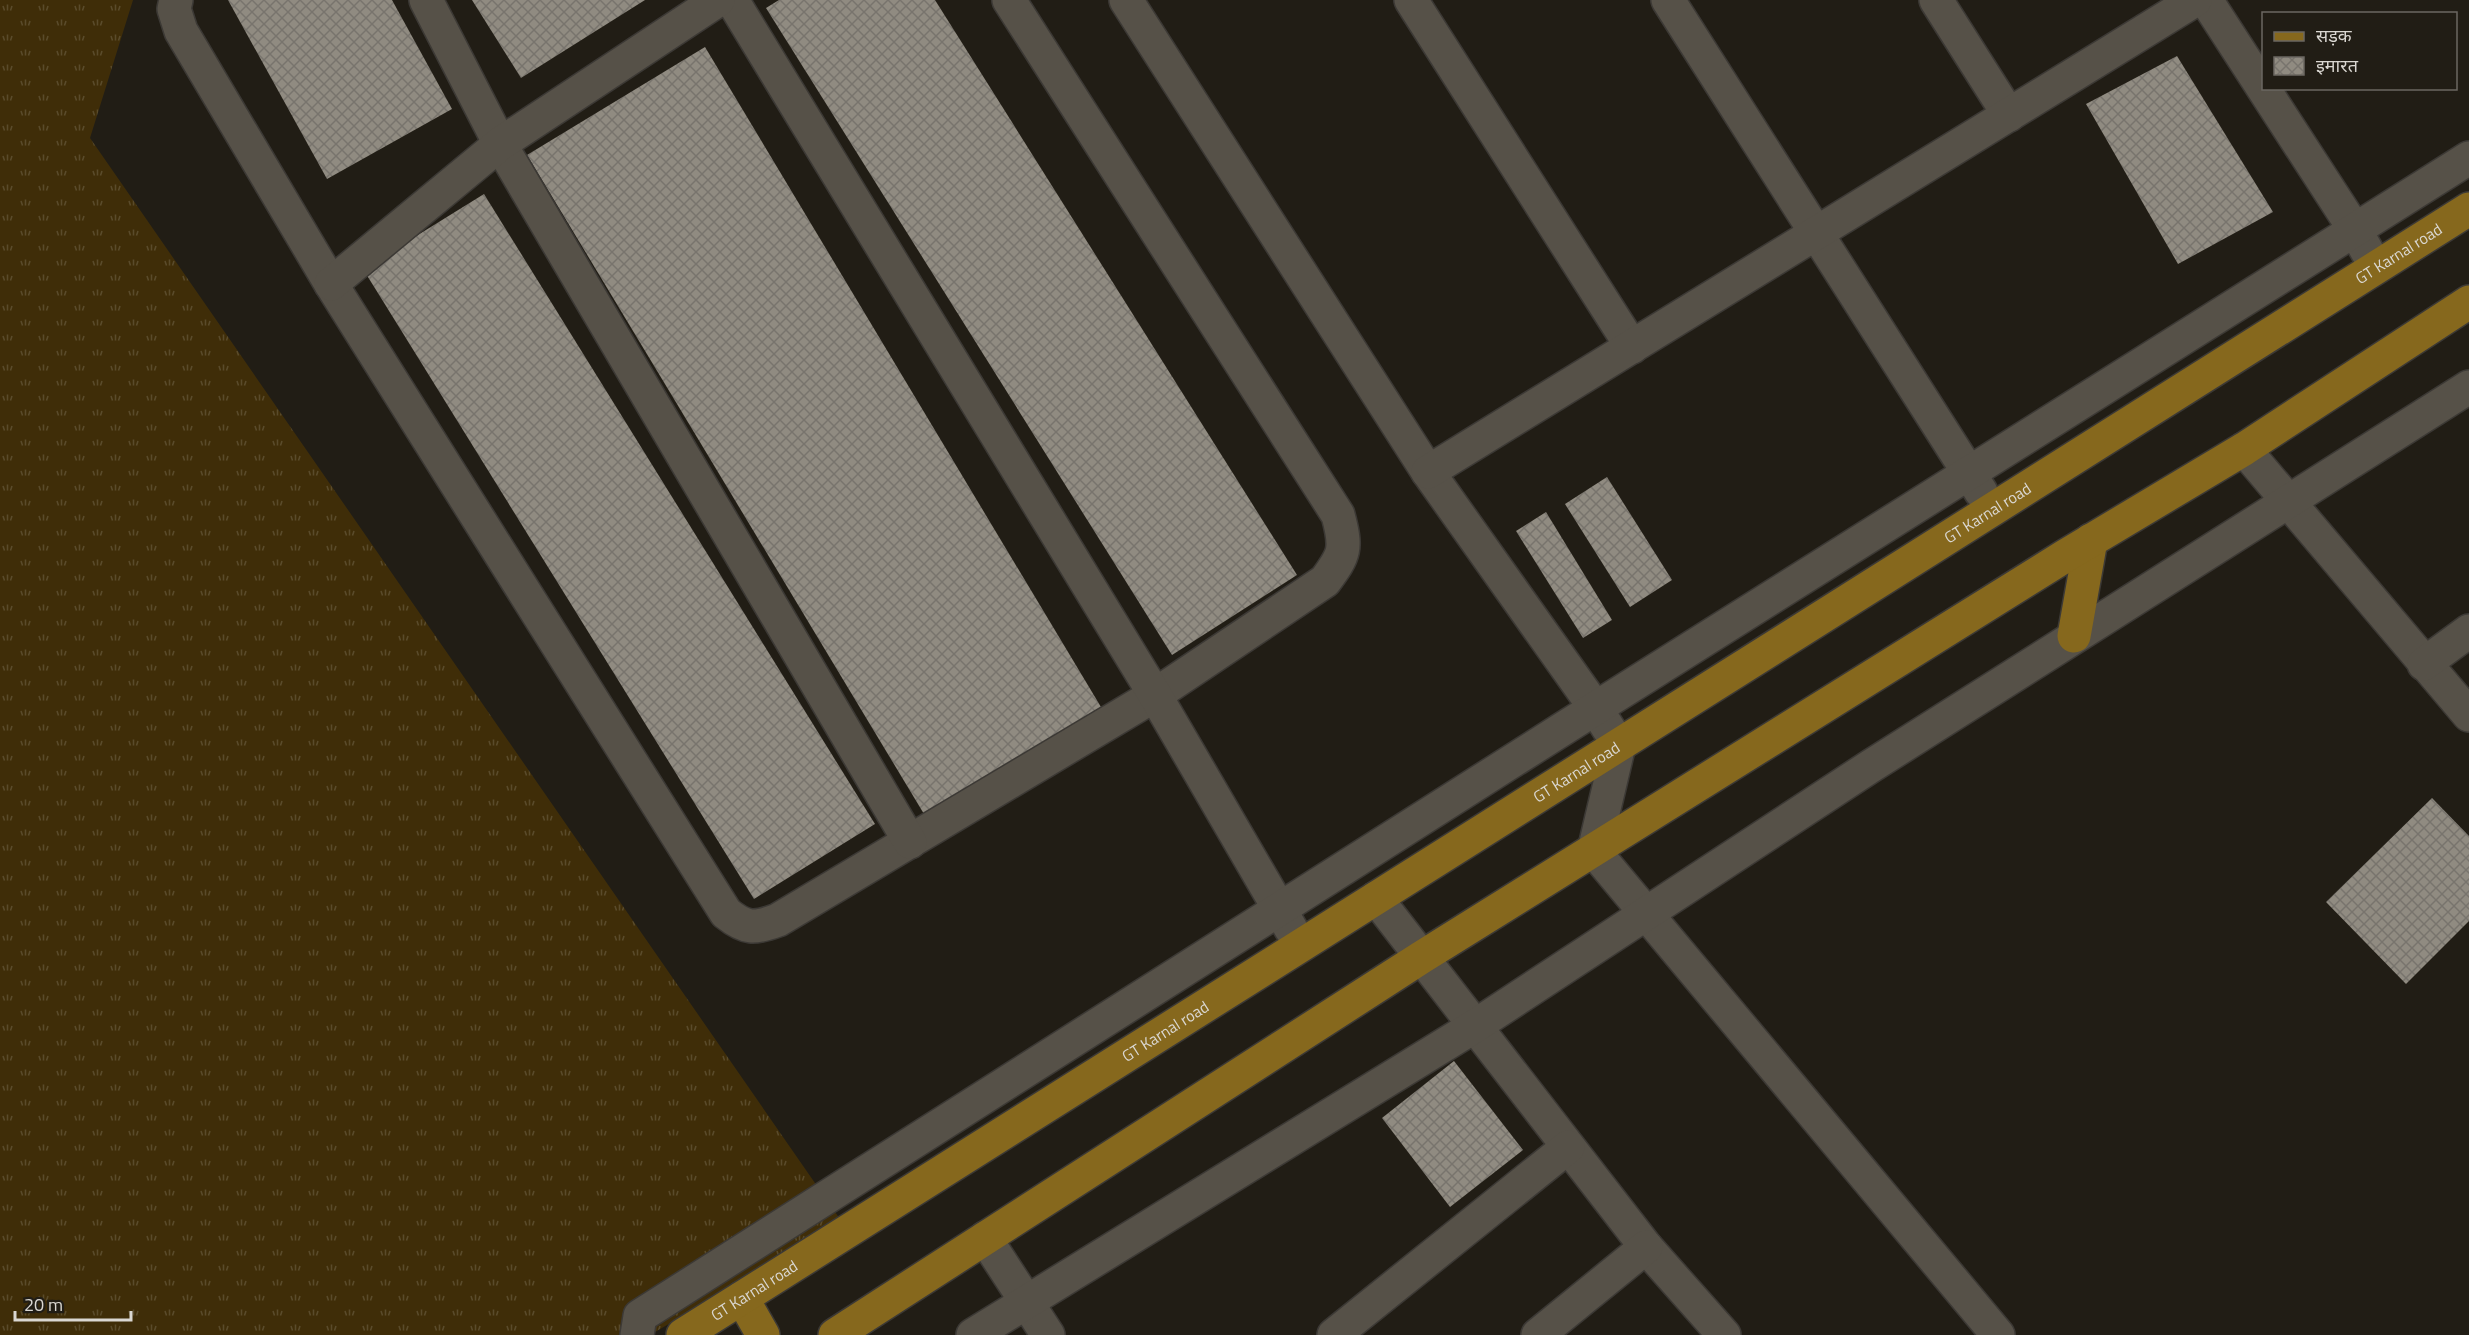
<svg xmlns="http://www.w3.org/2000/svg" width="2469" height="1335" viewBox="0 0 2469 1335" font-family="'Titillium Web','Noto Sans Devanagari',sans-serif">
  <defs>
    <pattern id="grass-tufts" width="24" height="20" patternUnits="userSpaceOnUse" patternTransform="scale(1.5)"><rect width="24" height="20" fill="#3f2d08"/><path d="M3 7l-1-3M5 7V3M7 7l1-3M15 17l-1-3M17 17v-4M19 17l1-3" fill="none" stroke="#5a4b2b"/></pattern>
    <pattern id="building-cross-hatch" width="8" height="8" patternUnits="userSpaceOnUse" patternTransform="scale(1.5)"><rect width="8" height="8" fill="#908b81"/><path d="M0 0l8 8M0 8l8-8" fill="none" stroke="#78746d"/></pattern>
  </defs>
  <rect width="100%" height="100%" fill="#211d15"/>
  <polygon fill="url(#grass-tufts)" points="0,0 133,0 90,138 842,1222 650,1335 0,1335"/>
  <g fill="url(#building-cross-hatch)">
    <polygon points="228,0 392,0 452,109 327,179"/>
    <polygon points="472,0 645,0 521,78"/>
    <polygon points="779,0 935,0 1297,575 1172,655 766,8"/>
    <polygon points="705,47 1101,707 924,814 527,155"/>
    <polygon points="2177,56 2273,212 2178,264 2086,104"/>
    <polygon points="484,194 875,824 754,899 363,269"/>
    <polygon points="1607,477 1672,580 1630,607 1565,504"/>
    <polygon points="1546,512 1612,620 1583,638 1516,531"/>
    <polygon points="2432,798 2469,836 2469,921 2406,984 2326,902"/>
    <polygon points="1454,1061 1523,1150 1450,1207 1382,1118"/>
  </g>
  <g fill="none" stroke-linecap="round" stroke-linejoin="round">
    <defs>
      <g id="minor">
        <path d="M176,0l-2,9 7,22 150,253 395,629c20,16 28,16 52,7l377,-225 170,-114c20,-27 22,-32 13,-66l-329,-515"/>
        <polyline points="426,0 500,144 910,842"/>
        <polyline points="732,0 1155,695 1291,929"/>
        <polyline points="1126,0 1428,472 1596,709 1619,745 1594,851 1998,1335"/>
        <polyline points="1411,0 1632,347"/>
        <polyline points="1668,0 1981,492"/>
        <polyline points="1936,0 2009,115"/>
        <polyline points="2206,0 2355,230 2376,267"/>
        <polyline points="331,284 500,144 718,0"/>
        <polyline points="2244,449 2469,715"/>
        <polyline points="1428,472 2195,0"/>
        <polyline points="2424,664 2469,631"/>
        <polyline points="1376,898 1646,1247 1724,1335"/>
        <polyline points="985,1238 1048,1335"/>
        <polyline points="637,1335 640,1316 1561,730 2469,158"/>
        <polyline points="973,1335 1475,1026 1871,766 2469,387"/>
        <polyline points="1334,1335 1568,1147"/>
        <polyline points="1538,1335 1646,1247"/>
      </g>
      <g id="major">
        <polyline points="2074,636 2091,540"/>
        <polyline points="742,1298 763,1335"/>
        <path id="s1" d="M683,1335l1786,-1126"/>
        <polyline points="835,1335 1422,957 2065,556 2244,449 2469,302"/>
      </g>
    </defs>
    <use href="#minor" stroke="#3c3935" stroke-width="36"/>
    <use href="#major" stroke="#3c3935" stroke-width="36"/>
    <use href="#minor" stroke="#565148" stroke-width="33"/>
    <use href="#major" stroke="#86681d" stroke-width="33"/>
  </g>
  <g text-anchor="middle" dominant-baseline="central" stroke-width="6" stroke-linejoin="round" paint-order="stroke">
    <g font-size="16" fill="#dad7d2" stroke="#211d15">
      <text stroke="none"><textPath href="#s1" startOffset="2028">GT Karnal road</textPath></text>
      <text stroke="none"><textPath href="#s1" startOffset="1542">GT Karnal road</textPath></text>
      <text stroke="none"><textPath href="#s1" startOffset="1056">GT Karnal road</textPath></text>
      <text stroke="none"><textPath href="#s1" startOffset="570">GT Karnal road</textPath></text>
      <text stroke="none"><textPath href="#s1" startOffset="84">GT Karnal road</textPath></text>
    </g>
  </g>
  <rect x="2262" y="12" width="195" height="78" fill="#211d15" stroke="#6b6761" stroke-width="1.5"/>
  <rect x="2274" y="32" width="30" height="9" fill="#86681d" stroke="#6b6761" stroke-width="1.5"/>
  <text x="2316" y="42" font-size="18" fill="#dad7d2">सड़क</text>
  <rect x="2274" y="57" width="30" height="18" fill="url(#building-cross-hatch)" stroke="#6b6761" stroke-width="1.5"/>
  <text x="2316" y="72" font-size="18" fill="#dad7d2">इमारत</text>
  <path d="M15 1311v9h116v-9" fill="none" stroke="#dad7d2" stroke-width="3"/>
  <text x="24" y="1311" font-size="18" fill="#dad7d2" stroke="#211d15" stroke-width="4.5" paint-order="stroke">20 m</text>
</svg>
